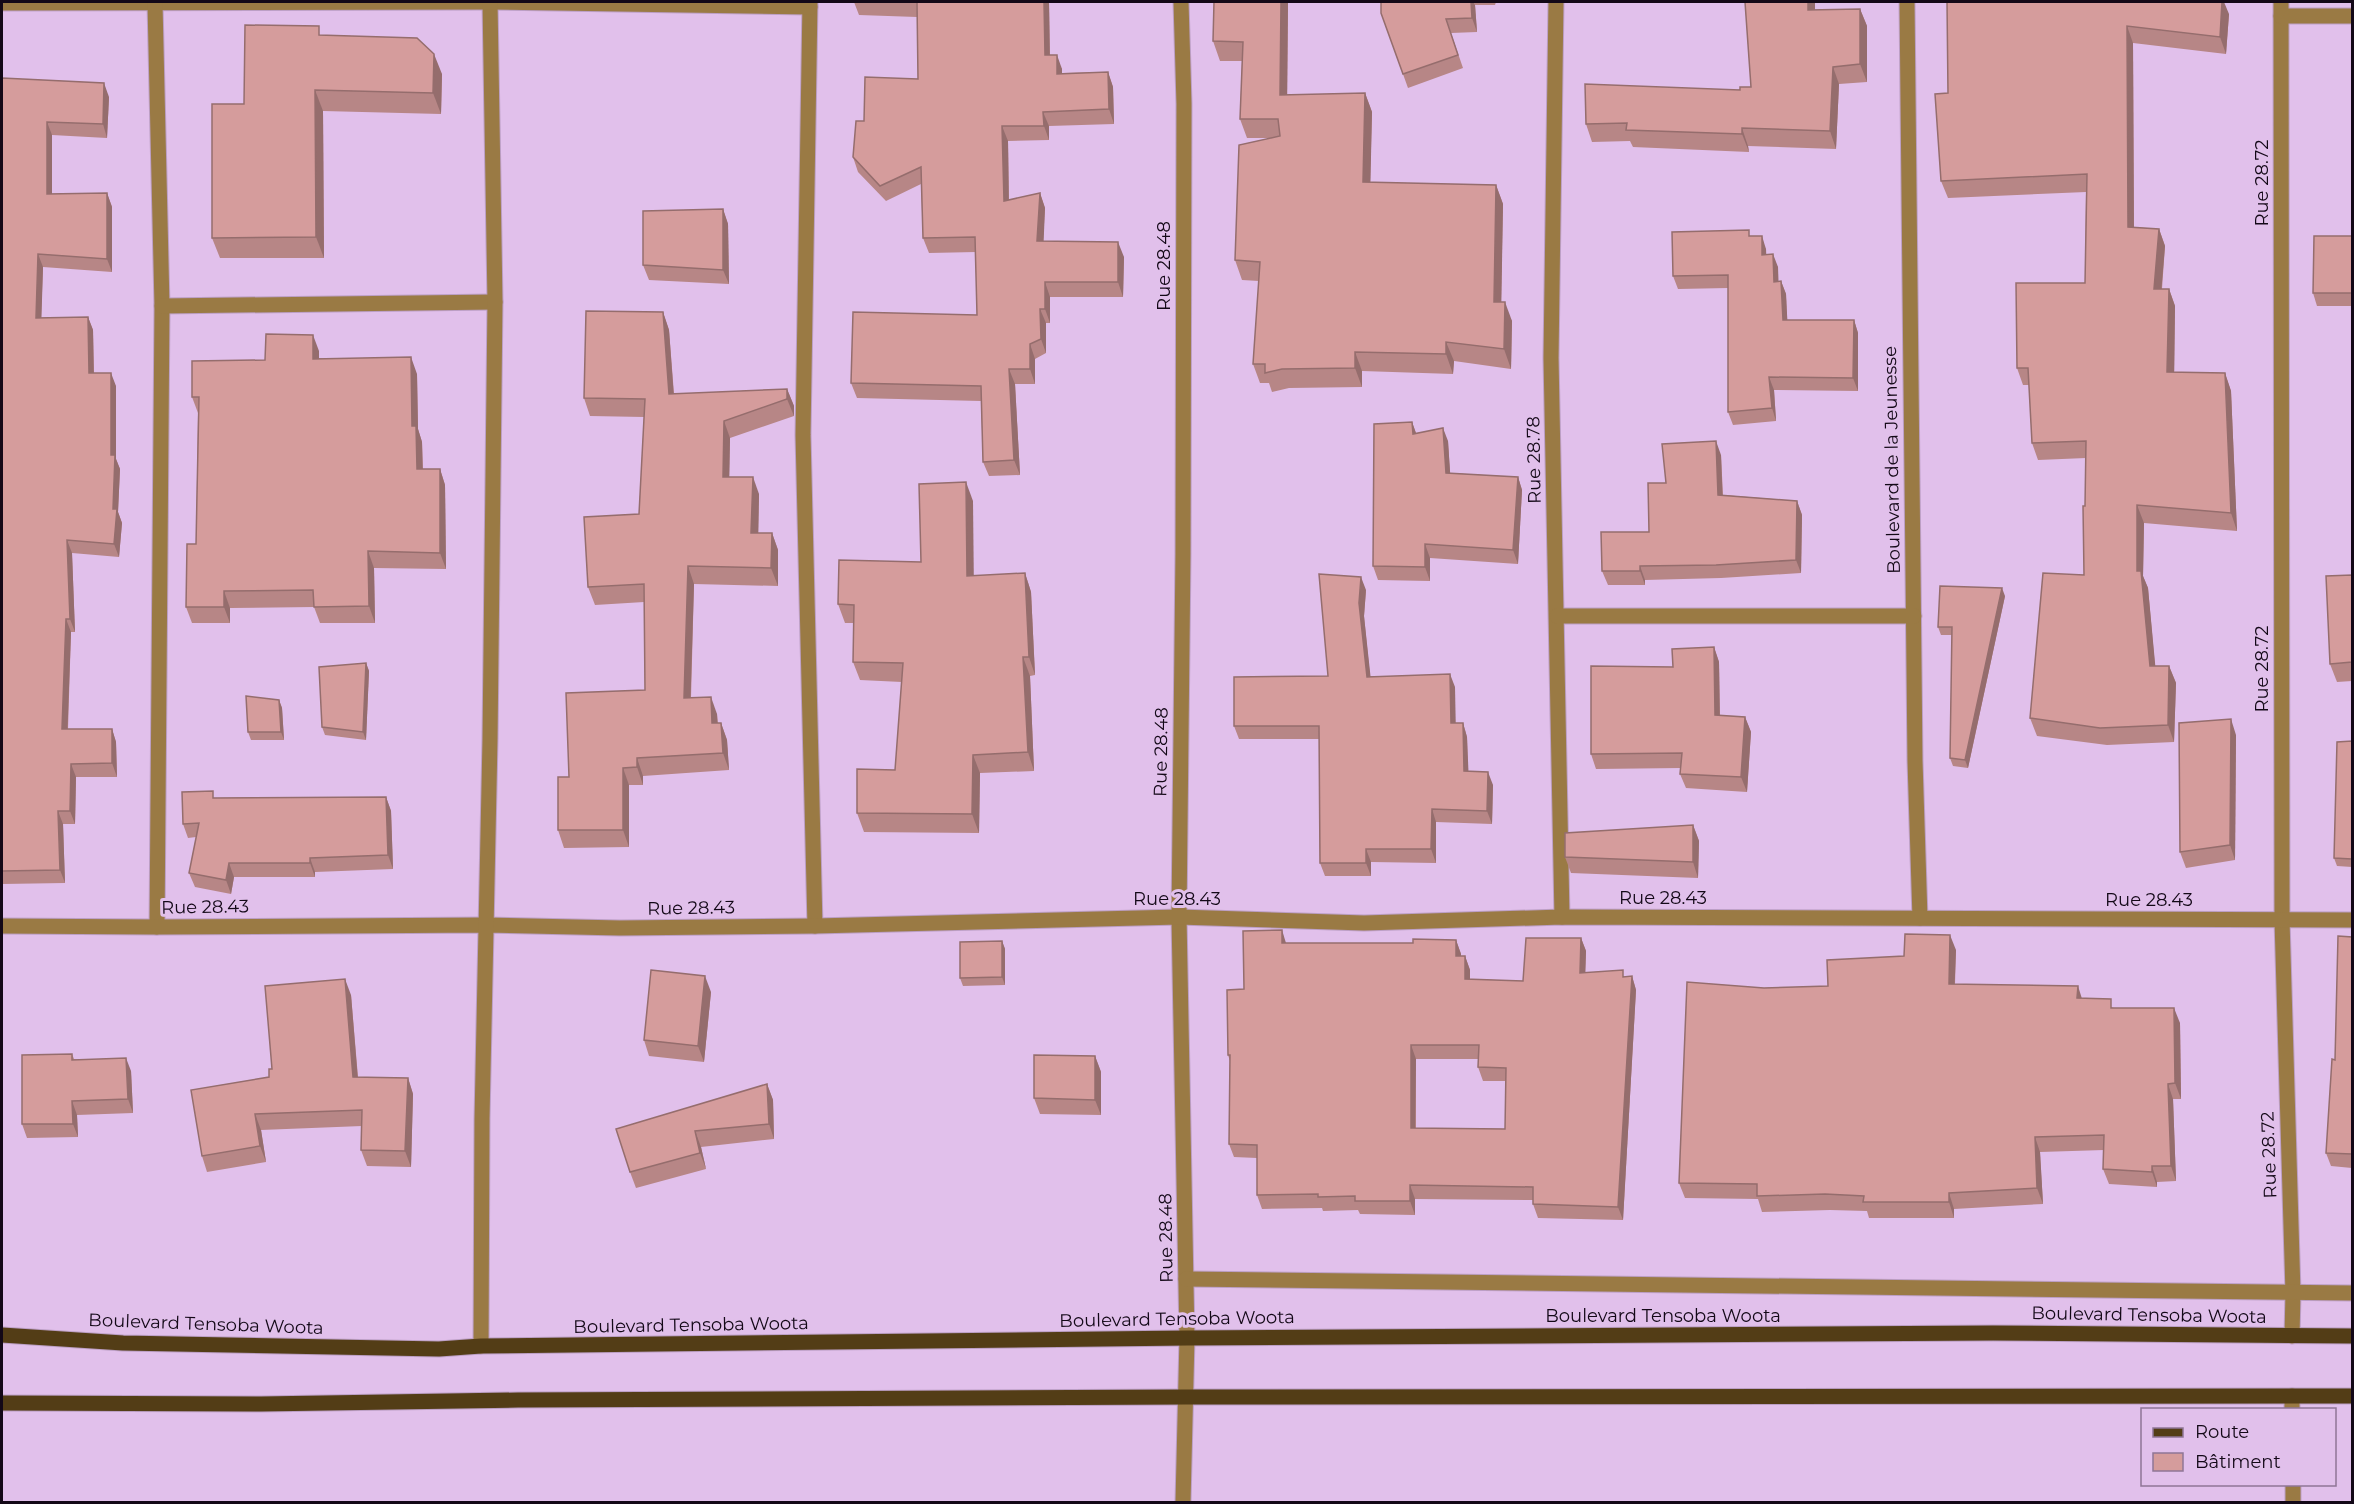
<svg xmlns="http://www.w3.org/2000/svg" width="2354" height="1504" viewBox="0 0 2354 1504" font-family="Montserrat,sans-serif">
  <rect width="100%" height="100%" fill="#e1c0eb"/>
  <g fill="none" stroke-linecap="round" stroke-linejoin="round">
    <defs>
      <g id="street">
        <polyline points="810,2 803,435 815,926"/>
        <polyline points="1181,2 1184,104 1183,553 1179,917 1187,1338 1183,1502"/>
        <polyline points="1556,2 1551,358 1562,917"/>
        <polyline points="1907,2 1915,761 1920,918"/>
        <polyline points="2281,2 2282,920 2293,1293 2292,1336"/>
        <polyline points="2,3 490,2 810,7"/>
        <polyline points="155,4 162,306 157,927"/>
        <polyline points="2281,16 2352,16"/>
        <polyline points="162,306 495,302"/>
        <polyline points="1557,616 1914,616"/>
        <polyline points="2,926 157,927 486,925 620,928 815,926 1179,917 1364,923 1562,917 2352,920"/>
        <polyline points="1186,1279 2352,1293"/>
        <polyline points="481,1346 482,1119 490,740 495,302 490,2"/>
        <polyline points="2292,1396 2292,1410"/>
        <polyline points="2293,1484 2293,1502"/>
      </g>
      <g id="primary">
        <polyline points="2,1335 123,1343 439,1349 481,1346 1187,1338 1993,1333 2352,1336"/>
        <polyline points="2,1403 261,1404 518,1400 1185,1397 2352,1396"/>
      </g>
    </defs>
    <use href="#street" stroke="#bc9fc5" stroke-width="17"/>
    <use href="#primary" stroke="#bc9fc5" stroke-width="17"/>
    <use href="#street" stroke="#9a7a44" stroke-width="15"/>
    <use href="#primary" stroke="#533d16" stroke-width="15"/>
  </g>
  <g fill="#b78686" fill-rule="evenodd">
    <polygon points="854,2 1049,2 1050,55 1062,69 1062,73 1108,72 1113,87 1114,124 1049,126 1049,140 1008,141 1009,200 1040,193 1045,208 1043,241 1124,257 1123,297 1050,297 1050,323 1046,323 1046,353 1035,359 1035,384 1015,384 1020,475 989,476 983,462 981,401 857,398 851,383 977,315 976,252 929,253 923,238 921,184 886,201 858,172 853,157 864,121 918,79 917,17 859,15"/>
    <polygon points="1214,2 1288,2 1287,95 1365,93 1372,112 1370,183 1496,185 1503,204 1501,302 1512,321 1511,369 1454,361 1453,374 1362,371 1362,387 1289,388 1272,392 1269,383 1260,383 1253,364 1259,281 1242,280 1235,260 1271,138 1247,138 1240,119 1242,61 1220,61 1213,41"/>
    <polygon points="1381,2 1496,2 1495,5 1475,5 1477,32 1451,33 1463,68 1408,88 1381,13"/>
    <polygon points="1745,2 1815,2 1815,10 1860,9 1867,26 1867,82 1839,84 1836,149 1748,146 1749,152 1633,147 1630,141 1592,142 1586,124 1751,87"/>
    <polygon points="1947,2 2229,14 2226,54 2133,43 2134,227 2159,229 2165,246 2162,289 2169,289 2175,306 2174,372 2225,373 2231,391 2237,531 2144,523 2143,576 2148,588 2155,666 2169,666 2176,683 2174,742 2107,745 2037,736 2030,718 2084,575 2086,458 2038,460 2032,443 2029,385 2023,385 2017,368 2085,283 2086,192 1948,198 1941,181 1948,93"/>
    <polygon points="323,35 442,74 441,114 323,111 324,258 220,258 212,238 244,104"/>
    <polygon points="2,78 109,97 107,138 52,135 52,194 107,193 112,207 112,272 43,267 41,318 88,317 93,330 94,373 116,386 116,459 120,469 118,512 122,523 119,557 72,553 75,632 71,632 68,729 112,729 116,742 117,777 76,777 75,824 63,824 65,883 2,884"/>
    <polygon points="723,209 728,224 729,284 649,280 643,265"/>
    <polygon points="1751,236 1766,249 1766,255 1778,267 1778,282 1781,281 1786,294 1787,320 1854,320 1858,333 1858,391 1774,390 1776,421 1733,425 1728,412 1728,288 1678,289 1673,276"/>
    <polygon points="2352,236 2352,306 2317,306 2313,293"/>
    <polygon points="663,312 669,330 674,394 787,389 794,406 794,416 730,438 729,477 759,494 758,533 772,533 778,550 778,586 694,584 691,698 717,714 718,723 721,723 727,740 729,770 643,776 643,785 629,785 629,847 564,848 558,830 569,777 645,690 644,602 595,605 588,587 639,514 644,417 590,416 584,398"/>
    <polygon points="319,351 319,358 417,374 418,429 422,442 423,469 440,469 445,485 446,569 374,568 375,623 320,623 314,607 230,608 230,623 192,623 186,607 196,544 198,413 192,397 265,360"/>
    <polygon points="1412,422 1416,433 1448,441 1450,473 1518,477 1522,490 1518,564 1430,558 1430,581 1378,580 1373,566"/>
    <polygon points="1721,455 1723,495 1797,501 1802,515 1801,573 1721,578 1645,580 1645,585 1608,585 1602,571 1649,532 1666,483"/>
    <polygon points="973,501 973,576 1025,573 1031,592 1035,675 1030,676 1034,771 980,773 979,833 864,832 857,813 895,770 902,682 860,680 853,662 854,623 845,623 838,604 921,562"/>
    <polygon points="2352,575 2352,681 2337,682 2330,664"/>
    <polygon points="1366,590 1364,616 1370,676 1455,687 1455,723 1463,723 1467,737 1468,771 1493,785 1492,824 1436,822 1436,863 1371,862 1371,876 1325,876 1320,863 1319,739 1239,739 1234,726 1328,676"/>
    <polygon points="2005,596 1968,768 1953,766 1950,758 1952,635 1941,635 1938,627"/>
    <polygon points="1714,647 1719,662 1720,716 1745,717 1751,732 1747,792 1686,788 1680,774 1681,768 1596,769 1591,754 1673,667"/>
    <polygon points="366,663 369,671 366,740 325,735 322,727"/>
    <polygon points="279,700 282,708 284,740 251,740 248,732"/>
    <polygon points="2236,735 2235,860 2186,868 2180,852"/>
    <polygon points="2352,741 2352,867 2337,866 2334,858"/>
    <polygon points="386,797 391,811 393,869 315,872 315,877 234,877 231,894 195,887 189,873 196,837 188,838 183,824 216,798"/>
    <polygon points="1693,825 1699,841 1698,878 1571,873 1565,857"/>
    <polygon points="2352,937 2352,1168 2331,1166 2326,1153 2335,1060"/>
    <path d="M1581,938l5,13 -1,21 41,5 6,-1 4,14 -13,230 -85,-2 -5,-14v-4l-118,-1v16l-55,-1 -2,-4 -35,1 -1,-3 -60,1 -5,-14v-37l-23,-1 -5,-13 1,-83 -2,-6 16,-66 42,-46h127l43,-3 5,14v2h4l5,14v9l53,2zM1416,1059h63l-1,8 5,14h23l-1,48 -89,-1z"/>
    <polygon points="1002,941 1005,949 1005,985 963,986 960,978"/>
    <polygon points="1956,950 1955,984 2082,999 2114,1008 2180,1023 2181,1099 2173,1099 2176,1181 2157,1182 2157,1187 2109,1184 2103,1169 2104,1150 2040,1152 2043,1204 1954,1209 1954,1218 1869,1218 1867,1211 1830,1210 1762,1212 1758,1199 1685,1198 1679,1183 1764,988 1828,986 1904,956"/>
    <polygon points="711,992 704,1062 649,1056 644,1040"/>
    <polygon points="351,995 358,1077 408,1078 413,1094 411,1167 367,1166 361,1150 362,1126 261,1130 266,1162 207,1172 202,1156 269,1077 272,1069"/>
    <polygon points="72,1054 74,1059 131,1071 133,1113 77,1115 78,1137 27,1138 22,1124"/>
    <polygon points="1095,1056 1101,1072 1101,1115 1040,1114 1034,1098"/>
    <polygon points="767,1084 773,1100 774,1139 701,1147 706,1169 636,1188 630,1172"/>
  </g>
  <g fill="#956d6d">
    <polygon points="1044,2 1049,2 1050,70 1045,55"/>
    <polygon points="1281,2 1288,2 1287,114 1280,95"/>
    <polygon points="1471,2 1473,2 1475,5 1477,32 1472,18"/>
    <polygon points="1808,2 1815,2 1815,28 1808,10"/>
    <polygon points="2222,2 2224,2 2229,14 2226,54 2220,37"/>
    <polygon points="1860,9 1867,26 1867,82 1860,64"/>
    <polygon points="2127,26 2133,43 2134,244 2128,227"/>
    <polygon points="434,54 442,74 441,114 433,93"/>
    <polygon points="1057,55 1062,69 1062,88 1057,74"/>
    <polygon points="1833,67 1839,84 1836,149 1830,131"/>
    <polygon points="1108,72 1113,87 1114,124 1109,109"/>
    <polygon points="104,83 109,97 107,138 103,124"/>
    <polygon points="315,90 323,111 324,258 316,237"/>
    <polygon points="1365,93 1372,112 1370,202 1363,182"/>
    <polygon points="1043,112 1049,126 1049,140 1044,126"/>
    <polygon points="47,122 52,135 52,207 47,194"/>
    <polygon points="1002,126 1008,141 1009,216 1004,201"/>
    <polygon points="1742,128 1748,146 1749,152 1742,134"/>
    <polygon points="1496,185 1503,204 1501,322 1494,302"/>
    <polygon points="107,193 112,207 112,272 107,259"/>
    <polygon points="1040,193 1045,208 1043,256 1037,241"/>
    <polygon points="723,209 728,224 729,284 723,270"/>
    <polygon points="2159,229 2165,246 2160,306 2154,289"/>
    <polygon points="1762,236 1766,249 1767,268 1762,255"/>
    <polygon points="1118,242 1124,257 1123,297 1118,282"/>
    <polygon points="38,254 43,267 41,331 36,318"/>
    <polygon points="1773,254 1778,267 1779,295 1774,282"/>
    <polygon points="1781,281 1786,294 1788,333 1783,320"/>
    <polygon points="1045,282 1050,297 1050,323 1045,309"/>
    <polygon points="2169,289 2175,306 2174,389 2167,372"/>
    <polygon points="1505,302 1512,321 1511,369 1504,349"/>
    <polygon points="1040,309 1046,323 1046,353 1041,339"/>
    <polygon points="663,312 669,330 675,412 669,394"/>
    <polygon points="88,317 93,330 94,386 89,373"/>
    <polygon points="1854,320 1858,333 1858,391 1853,378"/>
    <polygon points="313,335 319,351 319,375 313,359"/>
    <polygon points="1446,342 1454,361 1453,374 1446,354"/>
    <polygon points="1030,344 1035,359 1035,384 1030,369"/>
    <polygon points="1355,352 1362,371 1362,387 1355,368"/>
    <polygon points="411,357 417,374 418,429 422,442 423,485 417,469 412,426"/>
    <polygon points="1009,369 1015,384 1020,475 1014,460"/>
    <polygon points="111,373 116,386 116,459 120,469 118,512 122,523 119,557 114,544 113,509 111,455"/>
    <polygon points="2225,373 2231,391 2237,531 2231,513"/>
    <polygon points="1769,377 1774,390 1776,421 1772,408"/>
    <polygon points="787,389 794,406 794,416 787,399"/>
    <polygon points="724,421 730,438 729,494 723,477"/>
    <polygon points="1412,422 1417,436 1413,434"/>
    <polygon points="1443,428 1448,441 1451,486 1446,473"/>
    <polygon points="1716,441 1721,455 1723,509 1718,495"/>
    <polygon points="440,469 445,485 446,569 440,553"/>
    <polygon points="753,477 759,494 758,550 751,533"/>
    <polygon points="1518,477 1522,490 1518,564 1513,550"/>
    <polygon points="966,482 973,501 974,595 967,576"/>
    <polygon points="1797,501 1802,515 1801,573 1796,560"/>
    <polygon points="2137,505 2144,523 2143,576 2148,588 2157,684 2150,666 2137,571"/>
    <polygon points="772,533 778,550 778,586 771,568"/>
    <polygon points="67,540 72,553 75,632 70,619"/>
    <polygon points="1425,544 1430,558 1430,581 1425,567"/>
    <polygon points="368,551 374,568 375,623 369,606"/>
    <polygon points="688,566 694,584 690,715 684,698"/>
    <polygon points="1640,566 1645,580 1645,585 1640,571"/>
    <polygon points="1025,573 1031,592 1035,675 1029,657"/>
    <polygon points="1361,577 1366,590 1364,616 1372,690 1367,677 1359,603"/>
    <polygon points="2002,588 2005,596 1968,768 1965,760"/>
    <polygon points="224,591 230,608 230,623 224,607"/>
    <polygon points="66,619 71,632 67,743 62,729"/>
    <polygon points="1714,647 1719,662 1720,730 1715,715"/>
    <polygon points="1023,657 1030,676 1034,771 1028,752"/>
    <polygon points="366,663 369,671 366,740 363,732"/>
    <polygon points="2169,666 2176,683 2174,742 2168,725"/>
    <polygon points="1450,674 1455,687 1456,737 1451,723"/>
    <polygon points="711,697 717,714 718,741 712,723"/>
    <polygon points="279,700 282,708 284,740 281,732"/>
    <polygon points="1745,717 1751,732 1747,792 1741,777"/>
    <polygon points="2231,719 2236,735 2235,860 2230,845"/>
    <polygon points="721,723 727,740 729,770 723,753"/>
    <polygon points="1463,723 1467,737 1469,784 1464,771"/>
    <polygon points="112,729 116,742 117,777 112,763"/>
    <polygon points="973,755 980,773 979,833 972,814"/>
    <polygon points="637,758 643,776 643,785 637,767"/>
    <polygon points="71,764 76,777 75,824 70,811"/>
    <polygon points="623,768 629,785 629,847 623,830"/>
    <polygon points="1488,772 1493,785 1492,824 1487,811"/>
    <polygon points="386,797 391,811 393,869 388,855"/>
    <polygon points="1432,809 1436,822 1436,863 1431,849"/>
    <polygon points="58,811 63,824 65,883 60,870"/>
    <polygon points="1693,825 1699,841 1698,878 1693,862"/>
    <polygon points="1366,849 1371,862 1371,876 1366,863"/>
    <polygon points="310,858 315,872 315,877 310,863"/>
    <polygon points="229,863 234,877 231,894 226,880"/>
    <polygon points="1282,930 1286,943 1282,943"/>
    <polygon points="1950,935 1956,950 1954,999 1949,984"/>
    <polygon points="1581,938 1586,951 1585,986 1580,973"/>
    <polygon points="1456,940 1461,954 1461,970 1456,956"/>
    <polygon points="1002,941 1005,949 1005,985 1002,977"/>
    <polygon points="1465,956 1470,970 1470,992 1465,979"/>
    <polygon points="705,976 711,992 704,1062 698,1046"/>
    <polygon points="1632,976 1636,990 1623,1220 1618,1207"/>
    <polygon points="345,979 351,995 359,1093 353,1077"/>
    <polygon points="2078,986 2083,1002 2077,998"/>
    <polygon points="2174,1008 2180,1023 2181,1099 2175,1083"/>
    <polygon points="1411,1045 1416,1059 1415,1141 1411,1128"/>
    <polygon points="1095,1056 1101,1072 1101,1115 1095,1100"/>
    <polygon points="126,1058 131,1071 133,1113 128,1099"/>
    <polygon points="408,1078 413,1094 411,1167 405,1151"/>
    <polygon points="767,1084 773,1100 774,1139 769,1124"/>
    <polygon points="2168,1084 2173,1099 2176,1181 2171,1166"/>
    <polygon points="72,1101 77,1115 78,1137 73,1124"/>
    <polygon points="255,1114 261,1130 266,1162 260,1146"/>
    <polygon points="695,1131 701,1147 706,1169 700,1153"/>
    <polygon points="2035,1137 2040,1152 2043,1204 2037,1188"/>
    <polygon points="2152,1166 2157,1182 2157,1187 2152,1172"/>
    <polygon points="1410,1185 1415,1199 1415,1215 1410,1201"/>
    <polygon points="1949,1193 1954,1209 1954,1218 1949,1202"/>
  </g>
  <g fill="#d59c9c" stroke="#956d6d" stroke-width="1.5" fill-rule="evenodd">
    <polygon points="896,2 1044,2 1045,55 1057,55 1057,74 1108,72 1109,109 1043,112 1044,126 1002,126 1004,201 1040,193 1037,241 1118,242 1118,282 1045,282 1045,309 1040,309 1041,339 1030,344 1030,369 1009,369 1014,460 983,462 981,386 851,383 853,312 977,315 975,237 923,238 921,167 880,186 853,157 856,121 864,121 865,77 918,79 917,2"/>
    <polygon points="1214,2 1281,2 1280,95 1365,93 1363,182 1496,185 1494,302 1505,302 1504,349 1446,342 1446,354 1355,352 1355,368 1282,369 1265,373 1265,364 1253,364 1260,262 1235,260 1239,145 1280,136 1278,119 1240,119 1243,42 1213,41"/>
    <polygon points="1381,2 1471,2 1472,18 1446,19 1458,55 1403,74 1381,13"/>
    <polygon points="1745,2 1808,2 1808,10 1860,9 1860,64 1833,67 1830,131 1742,128 1742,134 1626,130 1627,123 1586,124 1585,84 1740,90 1740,87 1751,87"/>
    <polygon points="1947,2 2222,2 2220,37 2127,26 2128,227 2159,229 2154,289 2169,289 2167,372 2225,373 2231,513 2137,505 2137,571 2141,571 2150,666 2169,666 2168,725 2100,728 2030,718 2043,573 2084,575 2083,506 2085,506 2086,441 2032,443 2028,368 2017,368 2016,283 2085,283 2087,174 1941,181 1935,94 1948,93"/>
    <polygon points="245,25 319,26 319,35 417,38 434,54 433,93 315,90 316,237 212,238 212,104 244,104"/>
    <polygon points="2,78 104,83 103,124 47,122 47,194 107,193 107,259 38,254 36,318 88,317 89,373 111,373 111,455 115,455 113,509 117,509 114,544 67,540 70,619 66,619 62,729 112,729 112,763 71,764 70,811 58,811 60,870 2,871"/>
    <polygon points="723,209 723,270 643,265 643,211"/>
    <polygon points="1749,230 1749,236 1762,236 1762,255 1773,254 1774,282 1781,281 1783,320 1854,320 1853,378 1769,377 1772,408 1728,412 1728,275 1673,276 1672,232"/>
    <polygon points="2314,236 2352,236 2352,293 2313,293"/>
    <polygon points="586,311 663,312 669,394 787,389 787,399 724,421 723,477 753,477 751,533 772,533 771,568 688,566 684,698 711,697 712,723 721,723 723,753 637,758 637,767 623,768 623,830 558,830 558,777 569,777 566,693 645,690 644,584 588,587 584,517 639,514 645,399 584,398"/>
    <polygon points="266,334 313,335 313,359 411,357 412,426 416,426 417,469 440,469 440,553 368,551 369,606 314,607 313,590 224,591 224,607 186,607 187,544 196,544 199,397 192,397 192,361 265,360"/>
    <polygon points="1412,422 1413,434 1443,428 1446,473 1518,477 1513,550 1425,544 1425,567 1373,566 1374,424"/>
    <polygon points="1716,441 1718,495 1797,501 1796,560 1716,565 1640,566 1640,571 1602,571 1601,532 1649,532 1648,483 1666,483 1662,444"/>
    <polygon points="966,482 967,576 1025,573 1029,657 1023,657 1028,752 973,755 972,814 857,813 857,769 895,770 903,663 853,662 854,605 838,604 839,560 921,562 919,484"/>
    <polygon points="1319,574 1361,577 1359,603 1367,677 1450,674 1451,723 1463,723 1464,771 1488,772 1487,811 1432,809 1431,849 1366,849 1366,863 1320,863 1319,726 1234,726 1234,677 1328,676"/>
    <polygon points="2352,575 2352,662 2330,664 2326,576"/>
    <polygon points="1940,586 2002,588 1965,760 1950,758 1952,627 1938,627"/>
    <polygon points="1714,647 1715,715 1745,717 1741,777 1680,774 1682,753 1591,754 1591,666 1673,667 1672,649"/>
    <polygon points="366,663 363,732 322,727 319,667"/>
    <polygon points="246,696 279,700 281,732 248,732"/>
    <polygon points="2231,719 2230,845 2180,852 2179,723"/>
    <polygon points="2352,741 2352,859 2334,858 2337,742"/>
    <polygon points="213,791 213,798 386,797 388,855 310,858 310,863 229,863 226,880 189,873 199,823 183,824 182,792"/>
    <polygon points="1693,825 1693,862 1565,857 1565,833"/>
    <path d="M1282,930v13h131v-4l43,1v16h9v23l58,2 3,-43h55l-1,35 43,-3v7l9,-1 -14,231 -85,-3v-17l-123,-2v16h-55v-5l-37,1v-3l-61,1v-50l-28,-1 1,-89h-2l-1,-65 17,-1 -1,-58zM1411,1045h68l-1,22 28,1 -1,61 -94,-1z"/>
    <polygon points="1905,934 1950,935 1949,984 2078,986 2077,998 2111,999 2111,1008 2174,1008 2175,1083 2168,1084 2171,1166 2152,1166 2152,1172 2103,1169 2104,1135 2035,1137 2037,1188 1949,1193 1949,1202 1863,1202 1864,1196 1825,1194 1757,1196 1757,1184 1679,1183 1687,982 1764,988 1828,986 1827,960 1904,956"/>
    <polygon points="2338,936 2352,937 2352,1154 2326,1153 2332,1059 2335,1060"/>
    <polygon points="1002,941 1002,977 960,978 960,942"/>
    <polygon points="651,970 705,976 698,1046 644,1040"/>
    <polygon points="345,979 353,1077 408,1078 405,1151 361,1150 362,1110 255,1114 260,1146 202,1156 191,1090 269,1077 269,1069 272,1069 265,986"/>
    <polygon points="72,1054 72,1060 126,1058 128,1099 72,1101 73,1124 22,1124 22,1055"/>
    <polygon points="1034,1055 1095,1056 1095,1100 1034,1098"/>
    <polygon points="767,1084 769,1124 695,1131 700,1153 630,1172 616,1129"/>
  </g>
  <g text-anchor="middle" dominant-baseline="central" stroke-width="6" stroke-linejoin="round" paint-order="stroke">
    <g font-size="18" fill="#130817" stroke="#e1c0eb">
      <text transform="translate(2262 183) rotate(-90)">Rue 28.72</text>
      <text transform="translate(1164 266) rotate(-90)">Rue 28.48</text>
      <text transform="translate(1534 460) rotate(-91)">Rue 28.78</text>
      <text transform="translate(1892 460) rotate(-91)">Boulevard de la Jeunesse</text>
      <text transform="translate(2262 669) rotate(-90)">Rue 28.72</text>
      <text transform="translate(1161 752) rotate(-89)">Rue 28.48</text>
      <text x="1663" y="898">Rue 28.43</text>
      <text x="1177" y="899">Rue 28.43</text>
      <text x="2149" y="900">Rue 28.43</text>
      <text transform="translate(205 907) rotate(-1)">Rue 28.43</text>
      <text transform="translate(691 908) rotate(-1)">Rue 28.43</text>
      <text transform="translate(2269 1155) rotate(-92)">Rue 28.72</text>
      <text transform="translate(1166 1238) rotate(-91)">Rue 28.48</text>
      <text transform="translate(2149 1315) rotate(1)">Boulevard Tensoba Woota</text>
      <text x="1663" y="1316">Boulevard Tensoba Woota</text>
      <text transform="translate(1177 1319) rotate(-1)">Boulevard Tensoba Woota</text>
      <text transform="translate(206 1324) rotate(2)">Boulevard Tensoba Woota</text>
      <text transform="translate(691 1325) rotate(-1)">Boulevard Tensoba Woota</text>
    </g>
  </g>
  <rect width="2354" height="1504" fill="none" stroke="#130817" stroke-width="6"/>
  <rect x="2141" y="1408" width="195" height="78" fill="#e1c0eb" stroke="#8f7696" stroke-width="1.5"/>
  <rect x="2153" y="1428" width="30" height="9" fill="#533d16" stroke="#8f7696" stroke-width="1.5"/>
  <text x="2195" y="1438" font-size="18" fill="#130817">Route</text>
  <rect x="2153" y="1453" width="30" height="18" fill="#d59c9c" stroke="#8f7696" stroke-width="1.5"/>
  <text x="2195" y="1468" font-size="18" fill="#130817">Bâtiment</text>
</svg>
